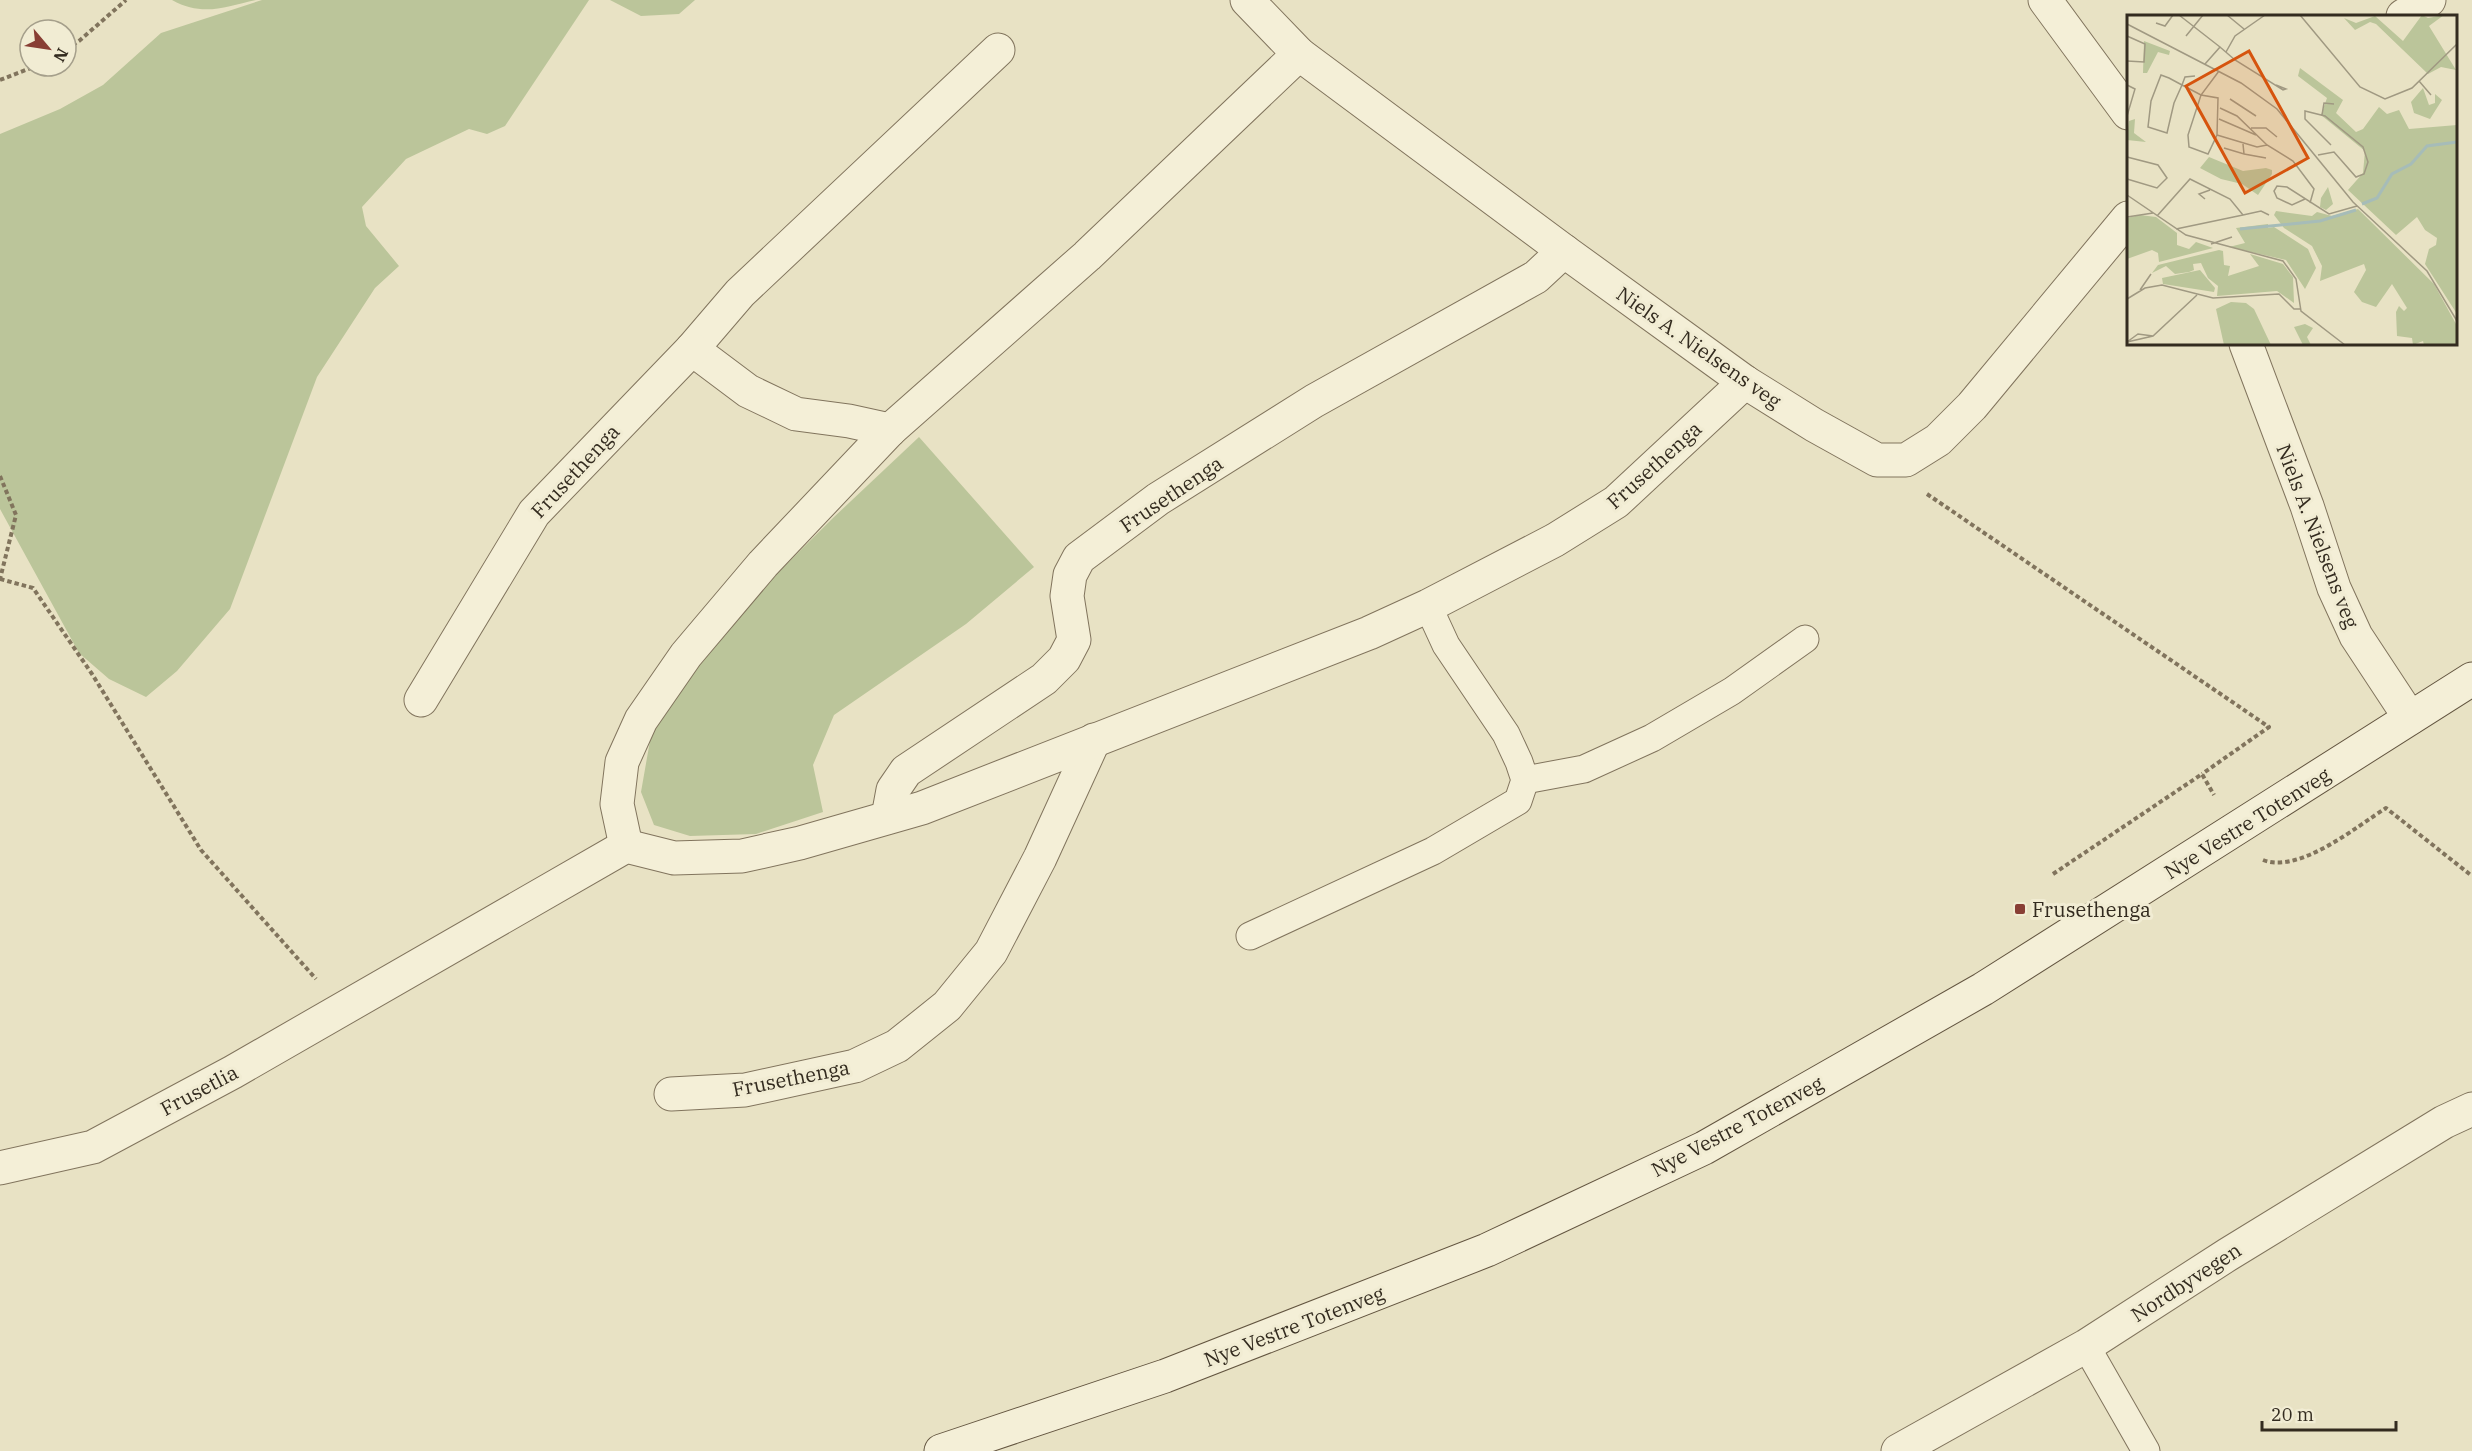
<svg xmlns="http://www.w3.org/2000/svg" width="2472" height="1451" viewBox="0 0 2472 1451" font-family="'IBM Plex Serif',serif">
  <rect width="100%" height="100%" fill="#e8e2c4"/>
  <g fill="#bbc59a">
    <path d="M172,0h84c-32,7 -53,17 -84,0z"/>
    <polygon points="262,0 589,0 505,126 487,134 469,129 406,159 362,207 366,226 399,266 375,288 317,377 230,609 177,671 146,697 109,679 79,653 0,509 0,134 60,109 103,85 161,33"/>
    <polygon points="610,0 695,0 679,14 641,16"/>
    <polygon points="919,437 1034,567 966,624 834,715 813,765 823,812 756,834 690,836 654,825 641,792 651,735 704,646 834,517"/>
  </g>
  <g fill="none" stroke-linecap="round" stroke-linejoin="round">
    <defs>
      <g id="service">
        <polyline points="1525,780 1584,769 1652,738 1732,691 1805,639"/>
        <polyline points="1250,936 1433,851 1518,801 1525,780 1519,762 1506,734 1446,645 1428,606"/>
        <polyline points="2086,1346 2146,1451"/>
      </g>
      <g id="minor">
        <polyline points="1247,0 1299,54 1564,251 1745,382 1814,425 1877,460 1906,460 1938,440 1972,406 2128,218"/>
        <polyline points="2045,0 2128,113"/>
        <polyline points="2403,16 2429,0"/>
        <polyline points="2246,344 2307,506 2334,588 2356,636 2410,718"/>
        <polyline points="890,430 849,421 796,414 748,391 692,349 740,293 998,50"/>
        <polyline points="421,700 534,513 692,349"/>
        <polyline points="888,817 893,790 906,771 1044,679 1064,659 1074,640 1067,596 1070,575 1079,558 1158,499 1314,401 1536,277 1564,251"/>
        <polyline points="626,846 617,804 622,762 641,720 686,655 763,564 890,430 1087,256 1299,54"/>
        <polyline points="671,1094 745,1090 855,1066 897,1046 947,1006 991,952 1040,858 1094,740"/>
        <polyline points="0,1168 93,1147 233,1072 626,846 674,858 742,856 800,843 922,808 1369,633 1428,606 1555,540 1616,502 1745,382"/>
        <polyline points="1898,1451 2086,1346 2227,1255 2444,1122 2472,1109"/>
      </g>
      <polyline id="secondary" points="941,1451 1165,1376 1487,1250 1704,1148 1983,989 2472,679"/>
    </defs>
    <use href="#service" stroke="#81745d" stroke-width="29"/>
    <use href="#minor" stroke="#81745d" stroke-width="35"/>
    <use href="#secondary" stroke="#635540" stroke-width="35"/>
    <g stroke="#81745d" stroke-width="4" stroke-dasharray="4.5 3" stroke-linecap="butt">
      <polyline points="66,49 79,41 126,0"/>
      <polyline points="0,80 36,66"/>
      <polyline points="0,476 16,515 0,579"/>
      <polyline points="1927,494 2269,727 2202,774"/>
      <polyline points="0,579 33,588 92,674 201,850 316,979"/>
      <path d="M2263,860c36,14 93,-33 123,-52l86,68"/>
      <polyline points="2053,874 2202,774 2214,795"/>
    </g>
    <use href="#service" stroke="#f4efd7" stroke-width="27"/>
    <use href="#minor" stroke="#f4efd7" stroke-width="33"/>
    <use href="#secondary" stroke="#f4efd7" stroke-width="33"/>
  </g>
  <rect fill="#883e34" stroke="#f1ecd3" stroke-width="2" x="2014" y="903" width="12" height="12" rx="3"/>
  <g text-anchor="middle" dominant-baseline="central" stroke-width="6" stroke-linejoin="round" paint-order="stroke">
    <g font-size="20" fill="#332b1f" stroke="#f1ecd3">
      <text transform="translate(1699 347) rotate(35)">Niels A. Nielsens veg</text>
      <text transform="translate(1654 465) rotate(-42)">Frusethenga</text>
      <text transform="translate(575 471) rotate(-47)">Frusethenga</text>
      <text transform="translate(1171 494) rotate(-34)">Frusethenga</text>
      <text transform="translate(2318 536) rotate(69)">Niels A. Nielsens veg</text>
      <text transform="translate(2247 823) rotate(-32)">Nye Vestre Totenveg</text>
      <text transform="translate(791 1078) rotate(-11)">Frusethenga</text>
      <text transform="translate(199 1090) rotate(-28)">Frusetlia</text>
      <text transform="translate(1737 1126) rotate(-28)">Nye Vestre Totenveg</text>
      <text transform="translate(2186 1282) rotate(-33)">Nordbyvegen</text>
      <text transform="translate(1294 1326) rotate(-21)">Nye Vestre Totenveg</text>
    </g>
    <g font-size="20" fill="#332b1f" stroke="#f1ecd3" text-anchor="start">
      <text x="2032" y="909">Frusethenga</text>
    </g>
  </g>
  <g transform="translate(2127 15)">
    <rect width="330" height="330" fill="#e8e2c4"/>
    <path d="M295,0l6,3 16,-3 -15,11 27,44 -15,-3 -13,7 -52,-50 -6,-2 -15,8 -11,-12 12,5 19,-7 28,25zM17,26l26,10 -1,4 -11,-3 -11,21h-4zM173,53l43,32 -7,13 20,19 7,-3 16,-22 8,7 12,-4 10,19 48,-4v189l-32,-50 4,-15 7,-4 1,-7 -12,-8 -8,-13 -21,18 -48,-45 15,-17 2,-22 -44,-36 6,-17 -29,-22zM296,73l6,17 6,-2v-9l7,6 -12,19 -16,-6 -3,-11zM8,104l-1,14 12,9 -19,-2 2,-19zM82,142l34,14 23,-3 6,2v4l-14,21 -16,-11 -21,-5 -21,-11zM201,172l5,17 -7,6 -6,-3 1,-9zM231,194l76,75 22,40 1,21h-33l-1,-4 -10,4 -1,-7 -15,-2 -1,-24 3,-6 5,5 3,-3 -15,-24 -16,23 -14,-5 -8,-10 12,-22 -2,-6 -44,17 2,-15 -10,-20 -28,-18 -10,-13 2,-4 36,5 5,-4 15,4zM13,200l16,2 21,16v12l12,4 7,-7 17,6 -54,14 -1,-9 -6,-3 -25,9v-41zM141,209v4l6,-1 34,22 8,19 -11,21 -19,-29 -57,-13 16,-4 -9,-15zM92,235l4,1 1,14 6,1 -2,10 31,-10 -9,-12 33,10 10,13 1,26 -17,-12 -60,5 1,-10 -10,-8 -7,-15 -8,1 1,6 -5,2 -14,2 -9,-8 -14,7 6,-8zM73,255l15,18 -1,4 -51,-8 -1,-6zM104,287l15,1 8,6 17,36h-47l-8,-36zM178,309l8,4 -6,9 4,8h-8l-9,-18z" fill="#bbc59a"/>
    <path fill="none" stroke="#a6bcb8" stroke-width="3" d="M235,189l15,-6 15,-24 19,-10 16,-18 30,-4M113,214l80,-8 36,-11"/>
    <path fill="none" stroke="#a09982" stroke-width="1.5" d="M52,0l41,32 -15,17M100,0l17,14M173,0l60,72 25,12 27,-11 45,-44M29,8l9,3 8,-11M0,9l114,59 36,26 76,93 74,69 30,50M0,21l18,8 -1,18 -17,-1M59,21l17,-21M93,32l15,13 48,30 3,-1 -10,-4M99,37l9,-16 30,-21M68,61l-10,1 -3,8 -8,18 -7,30 -19,-6 3,-26 10,-26 8,3 13,7 19,10 17,3 -1,37 -9,19 -19,-7 -1,-12 13,-40 18,-24M292,66l12,14M0,70l8,4 -8,27M103,84l26,17M93,93l17,8 30,29 26,16 21,28 -4,14M195,100l2,-12 10,1M92,104l37,16M124,113h15l11,9M90,120l40,12 10,-2M97,133l20,6 -1,-10M117,139l22,4M191,140l16,-3 22,25 8,-3 4,-12 -5,-15 -38,-31 -20,-5v8l26,26M0,142l31,8 9,13 -10,10 -30,-9M0,180l59,40 97,26 13,18 5,32 44,34M78,184l-6,-5 11,-4M178,184l-13,6 -15,-7 -3,-7 3,-5 10,1 42,27 28,-8M116,200l18,-4 8,4M30,201l33,-37 40,20 13,16 -67,14M0,202l26,-4M84,229l21,-7M13,275l11,-16M0,284l18,-11 17,-3 51,13 66,-4 15,15h6M0,327l26,-6 44,-41M0,327l11,-8 15,2"/>
    <path fill="#d6540e" fill-opacity="0.15" stroke="#d6540e" stroke-width="3" d="M122,36l59,107 -63,35 -59,-107z"/>
    <rect width="330" height="330" fill="none" stroke="#332b1f" stroke-width="3"/>
  </g>
  <g transform="translate(48 48) rotate(119)"><circle r="28" fill="#f1ecd3" stroke="#a59f8b" stroke-width="1.5"/>
  <path d="M0-4.5L10 22L0 15L-10 22Z" fill="#883e34"/>
  <text y="-9" font-size="16" font-weight="bold" text-anchor="middle" fill="#332b1f">N</text>
  </g>
  <path d="M2262 1421v9h134v-9" fill="none" stroke="#332b1f" stroke-width="3"/>
  <text x="2271" y="1421" font-size="18" fill="#332b1f" stroke="#f1ecd3" stroke-width="4.5" paint-order="stroke">20 m</text>
</svg>
